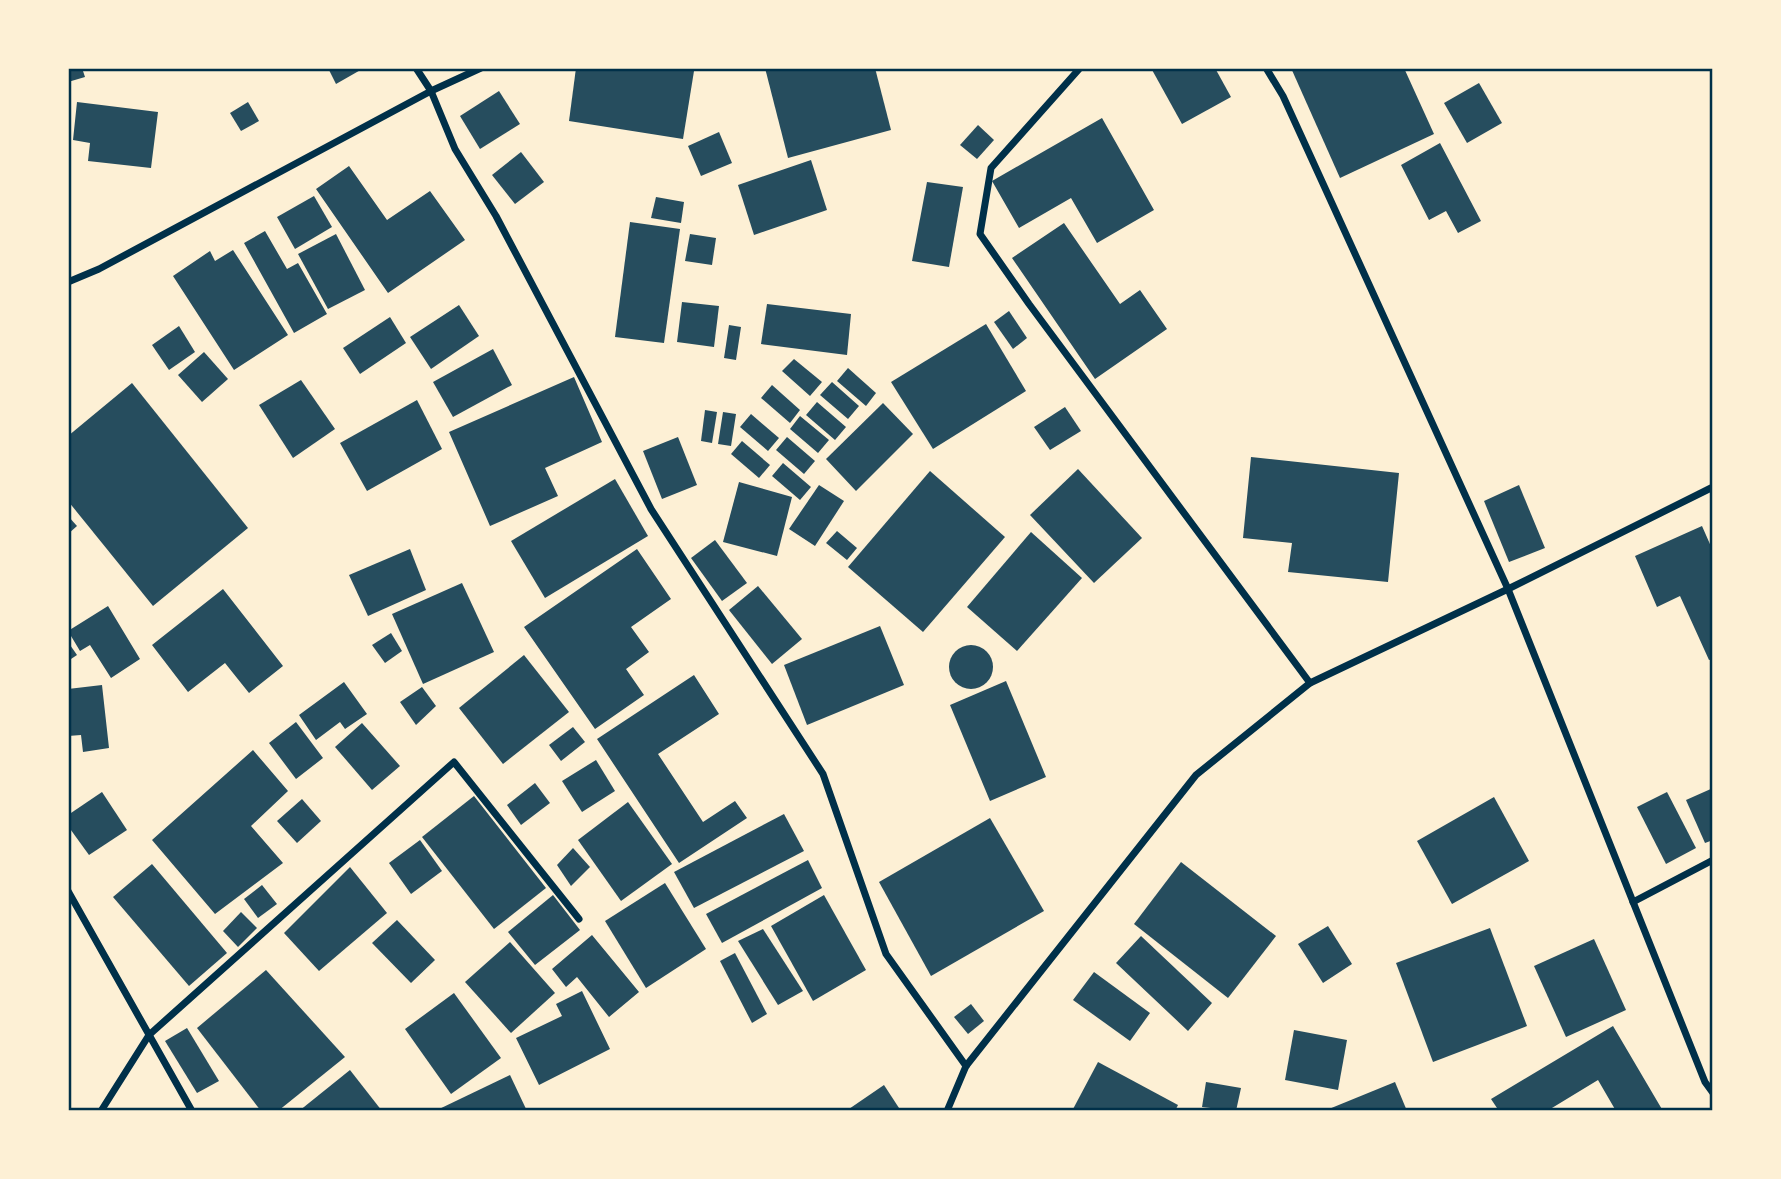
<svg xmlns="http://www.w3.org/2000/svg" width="1781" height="1179" viewBox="0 0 1781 1179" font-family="Inter,sans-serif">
  <rect width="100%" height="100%" fill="#fdf0d5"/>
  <g fill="#264d5e">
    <polygon points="68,68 82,68 85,77 68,82"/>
    <polygon points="328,68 364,68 336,84"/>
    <polygon points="576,68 676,68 694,71 683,139 569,121"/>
    <polygon points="765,68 875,68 891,130 788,158"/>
    <polygon points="1151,68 1215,68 1231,97 1182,124"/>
    <polygon points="1291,68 1404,68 1434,134 1340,178"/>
    <polygon points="1479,83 1502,123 1467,143 1444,103"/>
    <polygon points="499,91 520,124 480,149 460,116"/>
    <polygon points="77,102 158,112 151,168 88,161 90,143 73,140"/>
    <polygon points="248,102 259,121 241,131 230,113"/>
    <polygon points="1102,118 1154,210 1097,243 1071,198 1019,228 992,181"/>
    <polygon points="978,125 994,140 977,159 960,145"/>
    <polygon points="719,132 732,163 701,176 688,146"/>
    <polygon points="1440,143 1481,221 1458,233 1446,211 1429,220 1401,165"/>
    <polygon points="521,152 544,182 515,204 492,175"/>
    <polygon points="811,160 827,210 754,235 738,185"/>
    <polygon points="349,166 387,220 430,191 465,240 388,293 316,189"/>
    <polygon points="927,182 963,187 949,267 912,261"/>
    <polygon points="314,196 332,227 295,249 277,217"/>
    <polygon points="656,197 684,202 681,223 651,218"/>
    <polygon points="630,222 680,229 664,343 615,337"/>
    <polygon points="1064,223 1120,304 1140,290 1167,329 1095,379 1012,258"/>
    <polygon points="265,231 287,269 298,263 327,314 294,333 244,243"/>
    <polygon points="336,234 365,290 328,309 298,254"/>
    <polygon points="690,234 716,238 712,265 685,261"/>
    <polygon points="233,250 288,335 234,370 173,276 210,251 215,261"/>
    <polygon points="682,302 719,306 714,347 677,342"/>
    <polygon points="767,304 851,314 847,355 761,344"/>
    <polygon points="459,305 479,336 431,369 410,337"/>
    <polygon points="1009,311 1027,338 1013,349 994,322"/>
    <polygon points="390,317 406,343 360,374 343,348"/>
    <polygon points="986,324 1026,391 933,449 891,382"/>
    <polygon points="729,325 741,327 736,360 724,358"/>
    <polygon points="179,326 195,352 169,370 152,345"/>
    <polygon points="493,349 512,385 453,417 433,382"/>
    <polygon points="204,352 228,379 202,402 178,375"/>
    <polygon points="794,359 822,382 810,396 782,371"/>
    <polygon points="848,368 876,393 866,406 837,381"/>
    <polygon points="574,377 602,442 545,468 558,496 490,526 449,432"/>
    <polygon points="301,380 335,429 293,458 259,405"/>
    <polygon points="832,382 859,406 848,419 820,395"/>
    <polygon points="132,383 248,528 153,606 68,501 68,436"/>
    <polygon points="772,385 800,410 790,423 761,398"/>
    <polygon points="417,400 442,449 367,491 340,443"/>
    <polygon points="817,402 846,427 835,440 806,415"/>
    <polygon points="883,403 913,434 856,491 826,459"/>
    <polygon points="1065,407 1081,431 1050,450 1034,427"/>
    <polygon points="705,410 717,412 712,443 701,441"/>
    <polygon points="723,412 736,414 731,446 718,444"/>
    <polygon points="751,414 779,438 768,451 740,427"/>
    <polygon points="800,416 829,440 818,453 790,429"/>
    <polygon points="678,437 697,485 662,499 643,451"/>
    <polygon points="787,437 815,461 804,474 776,450"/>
    <polygon points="742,441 770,465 759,478 731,454"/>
    <polygon points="1251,457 1399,473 1388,582 1288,572 1292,543 1243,538"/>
    <polygon points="783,463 811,487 800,500 772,476"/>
    <polygon points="1078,469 1142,538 1094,583 1030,515"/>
    <polygon points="930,471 1005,537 923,632 848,567"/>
    <polygon points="615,479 648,536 545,598 511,541"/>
    <polygon points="739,482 792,497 777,556 723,542"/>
    <polygon points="819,485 844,501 815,546 789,529"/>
    <polygon points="1519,485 1545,548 1509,562 1484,501"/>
    <polygon points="68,516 77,526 68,534"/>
    <polygon points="1702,526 1713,551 1713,659 1709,660 1680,596 1657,607 1635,556"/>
    <polygon points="837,531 857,548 847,560 826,543"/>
    <polygon points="1031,532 1082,578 1017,651 967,607"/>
    <polygon points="715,540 747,583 722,601 691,558"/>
    <polygon points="410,549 426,590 368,616 349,575"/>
    <polygon points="637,549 671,599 631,627 649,652 626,669 644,695 595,729 524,627"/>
    <polygon points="462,583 494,652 423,684 392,614"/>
    <polygon points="758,586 802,639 772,664 729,610"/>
    <polygon points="223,589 283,666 249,693 225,663 188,692 152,645"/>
    <polygon points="108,606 140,659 111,678 90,645 80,651 68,631"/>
    <polygon points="880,626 904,685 807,725 784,665"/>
    <polygon points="391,633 402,651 385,663 372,645"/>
    <polygon points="68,642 77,655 68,661"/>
    <circle cx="971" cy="667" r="22"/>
    <polygon points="524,655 569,712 503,764 459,708"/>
    <polygon points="694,675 719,714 658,754 703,822 735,801 747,818 679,863 597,739"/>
    <polygon points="1006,681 1046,777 990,801 950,705"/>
    <polygon points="344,682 367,714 345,729 340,722 316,740 299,715"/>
    <polygon points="102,685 109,748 83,752 81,735 68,736 68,689"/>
    <polygon points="422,687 436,706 416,725 400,702"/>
    <polygon points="296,722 323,758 296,779 269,743"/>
    <polygon points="362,723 400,766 372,790 335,747"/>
    <polygon points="573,727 585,742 561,761 549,745"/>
    <polygon points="253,750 288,791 251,826 283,863 215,914 152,840"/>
    <polygon points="596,760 615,791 582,812 562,781"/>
    <polygon points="535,783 550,803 521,825 507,805"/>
    <polygon points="1713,788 1713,840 1705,843 1686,800"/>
    <polygon points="102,792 127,830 89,855 68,826 68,815"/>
    <polygon points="1667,792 1696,848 1666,864 1637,807"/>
    <polygon points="474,796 546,888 494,929 422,837"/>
    <polygon points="1494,797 1529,861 1452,904 1417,841"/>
    <polygon points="302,799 321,821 297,843 277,821"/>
    <polygon points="628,802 672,864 621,901 578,840"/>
    <polygon points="784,814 804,851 694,908 674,872"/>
    <polygon points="990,818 1044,911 931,976 879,882"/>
    <polygon points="420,840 442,871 411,894 389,863"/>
    <polygon points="573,848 590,867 571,886 557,865"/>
    <polygon points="808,860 822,888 722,943 706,914"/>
    <polygon points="1181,862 1276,936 1228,998 1134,924"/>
    <polygon points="152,864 227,953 189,986 113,897"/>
    <polygon points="350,867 387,913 319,971 284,933"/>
    <polygon points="665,883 706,949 646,988 605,921"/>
    <polygon points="262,885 277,904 258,918 244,899"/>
    <polygon points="553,895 580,930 535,965 508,932"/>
    <polygon points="824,895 866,970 813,1001 771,926"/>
    <polygon points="241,912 257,928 238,947 223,931"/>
    <polygon points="397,920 435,960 411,983 372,943"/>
    <polygon points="1328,926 1352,964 1323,983 1298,944"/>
    <polygon points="1490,928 1527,1026 1433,1062 1396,963"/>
    <polygon points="763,929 803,991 778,1005 738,941"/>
    <polygon points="592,935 639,992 609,1017 577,977 566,987 552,969"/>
    <polygon points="1141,936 1212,1003 1188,1031 1116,963"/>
    <polygon points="1594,939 1626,1010 1566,1037 1534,966"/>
    <polygon points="510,942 555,993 511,1033 465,982"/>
    <polygon points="735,953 767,1014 752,1023 720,961"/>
    <polygon points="266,970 345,1057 278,1111 261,1111 197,1028"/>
    <polygon points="1094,972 1150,1013 1130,1041 1073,1000"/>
    <polygon points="582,991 610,1049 539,1085 516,1038 562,1016 556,1004"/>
    <polygon points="454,993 501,1058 451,1094 405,1029"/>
    <polygon points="971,1004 984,1021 968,1034 954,1017"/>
    <polygon points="1613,1026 1663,1111 1616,1111 1598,1080 1547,1111 1499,1111 1491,1099"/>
    <polygon points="187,1028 219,1081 197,1093 165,1041"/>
    <polygon points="1294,1030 1347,1040 1338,1090 1285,1080"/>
    <polygon points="1098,1062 1178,1105 1175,1111 1072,1111"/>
    <polygon points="350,1070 382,1111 299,1111"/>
    <polygon points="510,1075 527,1111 435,1111"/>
    <polygon points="1206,1082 1241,1088 1236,1111 1202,1107"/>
    <polygon points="1395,1082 1407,1111 1324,1111"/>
    <polygon points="884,1085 899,1108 895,1111 846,1111"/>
  </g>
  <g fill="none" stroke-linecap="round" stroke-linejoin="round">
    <g stroke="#003049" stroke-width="7">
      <polyline points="416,68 431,91 455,149 496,216 651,509 823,774 886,954 966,1066"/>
      <polyline points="1080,68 991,168 980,234 1029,304 1310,683"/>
      <polyline points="1266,68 1283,96 1508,589 1705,1082 1713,1093"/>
      <polyline points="68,282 99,269 431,91 481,68"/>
      <polyline points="68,891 192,1111"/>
      <polyline points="1633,902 1713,860"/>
      <polyline points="101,1111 149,1035 454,762 579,919"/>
      <polyline points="947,1111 966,1066 1196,775 1310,683 1508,589 1713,487"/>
    </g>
  </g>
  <rect width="1781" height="1179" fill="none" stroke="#fdf0d5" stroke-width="140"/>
  <rect x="70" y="70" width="1641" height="1039" fill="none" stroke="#003049" stroke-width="2.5"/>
</svg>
